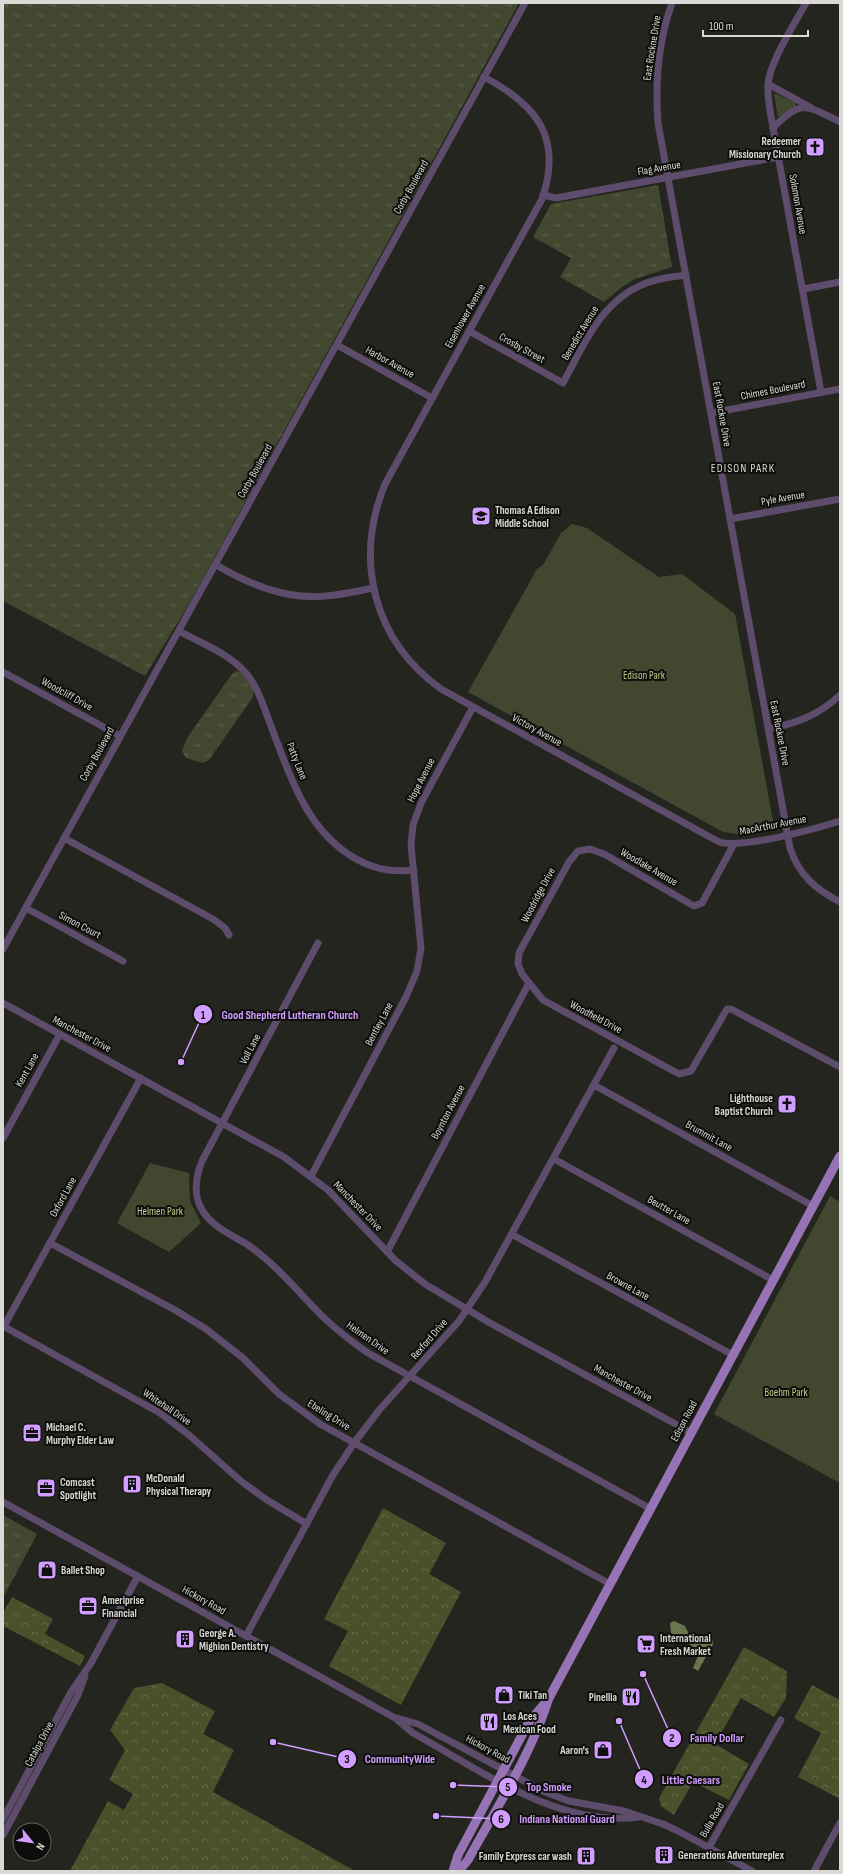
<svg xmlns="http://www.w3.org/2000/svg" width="843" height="1874" viewBox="0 0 843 1874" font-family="'Sofia Sans Condensed',sans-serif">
  <defs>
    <pattern id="grass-tufts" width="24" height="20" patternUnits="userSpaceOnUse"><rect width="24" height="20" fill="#424830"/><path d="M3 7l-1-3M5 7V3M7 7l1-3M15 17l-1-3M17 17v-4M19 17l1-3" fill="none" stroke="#5d624d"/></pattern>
    <pattern id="forest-crowns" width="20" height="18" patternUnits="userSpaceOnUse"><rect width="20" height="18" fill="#485129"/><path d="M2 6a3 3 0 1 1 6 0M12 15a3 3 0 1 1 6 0" fill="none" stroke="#626947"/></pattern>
    <pattern id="water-ripples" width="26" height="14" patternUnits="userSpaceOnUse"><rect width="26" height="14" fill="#6b764c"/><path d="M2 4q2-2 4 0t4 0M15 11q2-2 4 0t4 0" fill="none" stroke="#585e47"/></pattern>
  </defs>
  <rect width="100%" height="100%" fill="#23251e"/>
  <g fill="url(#grass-tufts)">
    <polygon points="3,3 519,3 189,604 145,676 3,601"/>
    <polygon points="774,94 777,94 795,103 795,106 778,117"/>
    <polygon points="658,185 672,267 635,279 622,287 604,302 560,277 571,258 533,237 551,204"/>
    <path d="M236,671c9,1 20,17 17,26l-44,63 -6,3 -17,-5 -4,-7 5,-13 45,-64z"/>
    <polygon points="3,1515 37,1534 3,1598"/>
  </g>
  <g fill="url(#forest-crowns)">
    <polygon points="383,1508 446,1543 429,1574 461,1592 401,1705 329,1666 348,1631 324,1619"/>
    <polygon points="12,1597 53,1619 45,1634 85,1656 80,1666 3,1626 3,1613"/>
    <polygon points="744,1647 787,1671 786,1698 774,1717 741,1698 715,1744 749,1764 729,1800 693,1782 674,1815 661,1806 659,1798"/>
    <polygon points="162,1683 215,1711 203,1734 234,1750 213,1792 355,1871 70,1871 108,1801 124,1810 133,1794 109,1780 125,1750 110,1730 134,1688"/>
    <polygon points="812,1685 840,1700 840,1799 798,1777 821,1733 794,1718"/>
  </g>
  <g fill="#424830">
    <polygon points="572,524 587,528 659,577 682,574 735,614 774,826 736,834 723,832 468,692 537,569 543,565 561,533"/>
    <polygon points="150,1163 189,1173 190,1201 201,1223 169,1252 117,1223"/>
    <polygon points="830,1196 840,1202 840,1483 714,1414"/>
  </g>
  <polygon fill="url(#water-ripples)" points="674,1621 685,1626 689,1634 696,1638 706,1634 712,1638 713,1644 698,1671 693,1668 700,1651 671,1633 670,1623"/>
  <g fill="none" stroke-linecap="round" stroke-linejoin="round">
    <g stroke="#5d4c6c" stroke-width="7">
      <path d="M672,3c-14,39 -17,79 -14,120l132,725c9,27 25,41 50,54"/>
      <path d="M806,3c-11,20 -37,60 -38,82 -1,14 3,29 5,43l48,264"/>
      <path d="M484,77c53,28 79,61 58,122l-157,285c-31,76 -12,156 56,205l278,153c23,7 96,-13 121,-21"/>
      <polyline points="768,84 810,107"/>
      <path d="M773,128c28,-29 34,-23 67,-6"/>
      <polyline points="543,195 556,198 778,157"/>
      <polyline points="803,289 840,282"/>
      <path d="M469,331l94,52c21,-38 38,-82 81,-99 13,-6 28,-7 42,-9"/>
      <polyline points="337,345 432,398"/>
      <polyline points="711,413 840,389"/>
      <polyline points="730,519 840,499"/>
      <path d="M216,565c33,19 70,35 109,31 16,-1 32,-5 49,-8"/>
      <path d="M179,631c24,13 57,25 72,49 8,11 12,25 17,38 19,49 34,105 80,136 21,14 41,19 66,16"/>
      <polyline points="3,672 120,736"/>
      <path d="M769,729c28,-6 50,-14 71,-34"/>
      <polyline points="64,838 213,919 225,928 229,935"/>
      <polyline points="734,844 702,903 694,906 604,854 590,849 578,851 569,862 519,953 518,964 522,974 543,1000 679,1074 691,1071 727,1009 731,1009 840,1067"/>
      <polyline points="26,908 123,961"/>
      <path d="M318,943l-116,218c-6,15 -9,32 -1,47 10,19 31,27 47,37 29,20 50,47 75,72 14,13 29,25 45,36l283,156"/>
      <polyline points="3,949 525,3"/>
      <polyline points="3,1003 284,1157 328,1190 396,1261 425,1284 490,1323 692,1433"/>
      <polyline points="594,1085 813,1206"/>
      <polyline points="3,1138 60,1034"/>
      <polyline points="554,1159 773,1280"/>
      <polyline points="311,1176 406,997 417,971 421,948 411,845 413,825 421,803 473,707"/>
      <polyline points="513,1235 733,1355"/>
      <polyline points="50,1243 175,1310 206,1329 243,1358 279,1394 320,1424 610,1584"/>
      <polyline points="387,1252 529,983"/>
      <polyline points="3,1326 160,1413 189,1435 242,1482 267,1500 307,1524"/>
      <polyline points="4,1326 141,1078"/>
      <path d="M3,1502l392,216 18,15c69,38 144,94 226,84"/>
      <polyline points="246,1636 333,1475 354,1443 380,1409 459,1321 485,1282 614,1048"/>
      <polyline points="397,1718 418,1724 545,1792 569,1801 624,1811 663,1824 678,1831 752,1871"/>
      <polyline points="3,1819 71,1692 91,1663 138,1576"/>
      <polyline points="3,1835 78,1695 85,1676"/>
      <polyline points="709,1847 781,1720"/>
      <polyline points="814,1871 840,1823"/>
    </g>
    <g stroke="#9673b4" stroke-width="9">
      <polyline points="453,1871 458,1855 529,1722 546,1702"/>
      <path d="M459,1871l9,-11c29,-53 63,-105 81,-162l291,-542"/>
    </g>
  </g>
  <defs>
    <symbol id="church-square" viewBox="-11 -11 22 22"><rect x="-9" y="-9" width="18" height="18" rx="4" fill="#d19dfe" stroke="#0d0e0b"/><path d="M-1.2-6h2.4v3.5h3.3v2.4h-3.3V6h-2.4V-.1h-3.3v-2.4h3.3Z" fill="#111"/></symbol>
    <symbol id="school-square" viewBox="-11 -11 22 22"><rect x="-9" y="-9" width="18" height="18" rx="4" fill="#d19dfe" stroke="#0d0e0b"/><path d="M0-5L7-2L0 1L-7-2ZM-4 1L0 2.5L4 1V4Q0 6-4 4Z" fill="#111"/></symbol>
    <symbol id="office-square" viewBox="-11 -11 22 22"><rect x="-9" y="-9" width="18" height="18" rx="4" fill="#d19dfe" stroke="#0d0e0b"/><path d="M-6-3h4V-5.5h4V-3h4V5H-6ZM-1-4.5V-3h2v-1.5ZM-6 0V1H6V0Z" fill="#111"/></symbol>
    <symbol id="building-square" viewBox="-11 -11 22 22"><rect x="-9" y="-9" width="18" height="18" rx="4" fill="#d19dfe" stroke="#0d0e0b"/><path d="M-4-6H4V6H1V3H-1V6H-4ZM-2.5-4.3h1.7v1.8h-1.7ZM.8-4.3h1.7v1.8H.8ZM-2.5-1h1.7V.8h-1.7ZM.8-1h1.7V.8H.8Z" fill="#111"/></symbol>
    <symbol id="shop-square" viewBox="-11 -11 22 22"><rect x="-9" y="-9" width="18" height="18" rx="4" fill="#d19dfe" stroke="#0d0e0b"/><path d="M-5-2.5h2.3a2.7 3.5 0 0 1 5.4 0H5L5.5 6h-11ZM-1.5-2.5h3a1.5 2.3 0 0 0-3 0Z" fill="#111"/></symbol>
    <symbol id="supermarket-square" viewBox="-11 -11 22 22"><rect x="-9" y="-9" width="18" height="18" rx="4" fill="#d19dfe" stroke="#0d0e0b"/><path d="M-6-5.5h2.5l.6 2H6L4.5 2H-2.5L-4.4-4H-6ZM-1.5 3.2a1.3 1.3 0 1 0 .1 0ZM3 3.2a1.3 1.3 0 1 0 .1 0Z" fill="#111"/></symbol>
    <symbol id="restaurant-square" viewBox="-11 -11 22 22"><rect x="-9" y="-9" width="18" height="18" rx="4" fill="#d19dfe" stroke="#0d0e0b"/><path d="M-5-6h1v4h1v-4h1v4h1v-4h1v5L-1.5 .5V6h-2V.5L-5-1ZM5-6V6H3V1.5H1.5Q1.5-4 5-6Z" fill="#111"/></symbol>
  </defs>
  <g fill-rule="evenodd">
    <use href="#church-square" x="804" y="136" width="22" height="22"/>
    <use href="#school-square" x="470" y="505" width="22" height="22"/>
    <use href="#church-square" x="776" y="1093" width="22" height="22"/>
    <use href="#office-square" x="21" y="1422" width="22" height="22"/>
    <use href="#building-square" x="121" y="1473" width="22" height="22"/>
    <use href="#office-square" x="35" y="1477" width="22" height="22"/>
    <use href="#shop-square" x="36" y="1559" width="22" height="22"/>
    <use href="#office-square" x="77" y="1595" width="22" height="22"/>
    <use href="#building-square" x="174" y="1628" width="22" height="22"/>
    <use href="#supermarket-square" x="635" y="1633" width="22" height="22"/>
    <use href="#shop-square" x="493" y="1684" width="22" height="22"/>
    <use href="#restaurant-square" x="620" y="1686" width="22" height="22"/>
    <use href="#restaurant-square" x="478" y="1711" width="22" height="22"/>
    <use href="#shop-square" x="592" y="1739" width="22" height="22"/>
    <use href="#building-square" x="653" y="1844" width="22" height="22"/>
    <use href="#building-square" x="575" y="1845" width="22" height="22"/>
  </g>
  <g text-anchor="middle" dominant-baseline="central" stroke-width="4" stroke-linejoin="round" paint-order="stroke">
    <g font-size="11" fill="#d9dad5" stroke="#0d0e0b">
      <text transform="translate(652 48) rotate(-81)">East Rockne Drive</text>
      <text transform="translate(659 168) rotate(-10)">Flag Avenue</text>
      <text transform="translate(411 187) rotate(-61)">Corby Boulevard</text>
      <text transform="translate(798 204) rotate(80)">Solomon Avenue</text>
      <text transform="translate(465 316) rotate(-61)">Eisenhower Avenue</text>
      <text transform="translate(580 333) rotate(-59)">Benedict Avenue</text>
      <text transform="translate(522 348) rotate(29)">Crosby Street</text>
      <text transform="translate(390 362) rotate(29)">Harbor Avenue</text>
      <text transform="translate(773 390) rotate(-11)">Chimes Boulevard</text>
      <text transform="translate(722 414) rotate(80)">East Rockne Drive</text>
      <text transform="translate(255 471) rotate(-61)">Corby Boulevard</text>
      <text transform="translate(783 498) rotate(-10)">Pyle Avenue</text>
      <text transform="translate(67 694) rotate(29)">Woodcliff Drive</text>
      <text transform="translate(537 730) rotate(29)">Victory Avenue</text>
      <text transform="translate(780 733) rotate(79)">East Rockne Drive</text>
      <text transform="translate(97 754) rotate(-61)">Corby Boulevard</text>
      <text transform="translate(297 761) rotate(68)">Patty Lane</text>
      <text transform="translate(421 780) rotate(-63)">Hope Avenue</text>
      <text transform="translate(773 825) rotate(-11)">MacArthur Avenue</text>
      <text transform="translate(649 867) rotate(30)">Woodlake Avenue</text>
      <text transform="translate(538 895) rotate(-62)">Woodridge Drive</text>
      <text transform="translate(80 925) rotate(28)">Simon Court</text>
      <text transform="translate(596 1017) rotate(28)">Woodfield Drive</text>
      <text transform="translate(379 1024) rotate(-62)">Bentley Lane</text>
      <text transform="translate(82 1034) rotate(28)">Manchester Drive</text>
      <text transform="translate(250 1049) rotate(-62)">Voll Lane</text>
      <text transform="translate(27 1070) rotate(-61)">Kent Lane</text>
      <text transform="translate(448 1112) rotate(-62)">Boynton Avenue</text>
      <text transform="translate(709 1136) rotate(29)">Brummit Lane</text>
      <text transform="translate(63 1197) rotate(-61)">Oxford Lane</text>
      <text transform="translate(358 1206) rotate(46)">Manchester Drive</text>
      <text transform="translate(669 1210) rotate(29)">Beutter Lane</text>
      <text transform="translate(628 1286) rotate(29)">Browne Lane</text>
      <text transform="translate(368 1338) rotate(35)">Helmen Drive</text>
      <text transform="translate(429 1339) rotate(-49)">Rexford Drive</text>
      <text transform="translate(623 1383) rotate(29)">Manchester Drive</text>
      <text transform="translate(167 1407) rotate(34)">Whitehall Drive</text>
      <text transform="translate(329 1415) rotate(32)">Ebeling Drive</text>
      <text transform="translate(684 1421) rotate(-62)">Edison Road</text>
      <text transform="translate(204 1600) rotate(29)">Hickory Road</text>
      <text transform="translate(39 1744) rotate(-62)">Catalpa Drive</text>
      <text transform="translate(488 1749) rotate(28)">Hickory Road</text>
      <text transform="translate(712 1820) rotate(-60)">Bulla Road</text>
    </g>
    <g font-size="11" font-weight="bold" fill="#d9dad5" stroke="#0d0e0b" text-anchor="start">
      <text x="801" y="141" text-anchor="end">Redeemer<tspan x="801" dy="13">Missionary Church</tspan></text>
      <text x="495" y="510">Thomas A Edison<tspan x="495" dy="13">Middle School</tspan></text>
      <text x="773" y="1098" text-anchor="end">Lighthouse<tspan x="773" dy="13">Baptist Church</tspan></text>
      <text x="46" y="1427">Michael C.<tspan x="46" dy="13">Murphy Elder Law</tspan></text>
      <text x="146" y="1478">McDonald<tspan x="146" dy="13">Physical Therapy</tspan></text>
      <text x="60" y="1482">Comcast<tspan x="60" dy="13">Spotlight</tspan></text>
      <text x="61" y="1570">Ballet Shop</text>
      <text x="102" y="1600">Ameriprise<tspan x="102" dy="13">Financial</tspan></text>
      <text x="199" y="1633">George A.<tspan x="199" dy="13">Mighion Dentistry</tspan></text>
      <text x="660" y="1638">International<tspan x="660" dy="13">Fresh Market</tspan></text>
      <text x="518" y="1695">Tiki Tan</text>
      <text x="617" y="1697" text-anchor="end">Pinellia</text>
      <text x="503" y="1716">Los Aces<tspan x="503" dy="13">Mexican Food</tspan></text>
      <text x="589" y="1750" text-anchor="end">Aaron's</text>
      <text x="678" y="1855">Generations Adventureplex</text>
      <text x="572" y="1856" text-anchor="end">Family Express car wash</text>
    </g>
    <g font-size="11" fill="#bacb87" stroke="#0d0e0b">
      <text x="644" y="675">Edison Park</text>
      <text x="160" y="1211">Helmen Park</text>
      <text x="786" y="1392">Boehm Park</text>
    </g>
    <g font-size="12" letter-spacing="1" fill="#d6d8cf" stroke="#0d0e0b">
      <text x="743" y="468">EDISON PARK</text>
    </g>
  </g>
  <path fill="none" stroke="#d19dfe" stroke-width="1.5" d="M181 1062L203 1014M643 1674L672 1738M273 1742L347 1759M619 1721L644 1779M453 1785L508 1787M436 1816L501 1819"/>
  <g fill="#d19dfe" stroke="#0d0e0b" stroke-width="1.5">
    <circle cx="181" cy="1062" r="4"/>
    <circle cx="643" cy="1674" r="4"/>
    <circle cx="273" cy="1742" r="4"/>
    <circle cx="619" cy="1721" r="4"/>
    <circle cx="453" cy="1785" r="4"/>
    <circle cx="436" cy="1816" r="4"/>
    <circle cx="203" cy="1014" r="10"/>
    <circle cx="672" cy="1738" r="10"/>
    <circle cx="347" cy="1759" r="10"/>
    <circle cx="644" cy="1779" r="10"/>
    <circle cx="508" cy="1787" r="10"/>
    <circle cx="501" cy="1819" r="10"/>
  </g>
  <g font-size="12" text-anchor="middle" font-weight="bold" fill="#111">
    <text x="203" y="1019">1</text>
    <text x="672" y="1742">2</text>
    <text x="347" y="1763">3</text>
    <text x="644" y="1784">4</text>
    <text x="508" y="1791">5</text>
    <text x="501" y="1823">6</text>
  </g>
  <g font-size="12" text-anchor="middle" font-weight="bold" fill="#d19dfe" stroke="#0d0e0b" stroke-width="4" stroke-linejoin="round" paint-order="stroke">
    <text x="290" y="1019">Good Shepherd Lutheran Church</text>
    <text x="717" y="1742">Family Dollar</text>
    <text x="400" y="1763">CommunityWide</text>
    <text x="691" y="1784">Little Caesars</text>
    <text x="549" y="1791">Top Smoke</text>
    <text x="567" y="1823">Indiana National Guard</text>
  </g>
  <rect width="843" height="1874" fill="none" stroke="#d9dad5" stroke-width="8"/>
  <g transform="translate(32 1842) rotate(119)"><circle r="19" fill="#0d0e0b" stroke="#5f605c"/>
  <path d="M0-3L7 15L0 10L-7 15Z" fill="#d19dfe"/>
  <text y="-6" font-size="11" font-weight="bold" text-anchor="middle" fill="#d9dad5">N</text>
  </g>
  <path d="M703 30v6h105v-6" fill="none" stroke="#d9dad5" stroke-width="2"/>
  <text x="709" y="30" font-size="12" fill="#d9dad5" stroke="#0d0e0b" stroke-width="3" paint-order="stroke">100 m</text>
</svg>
